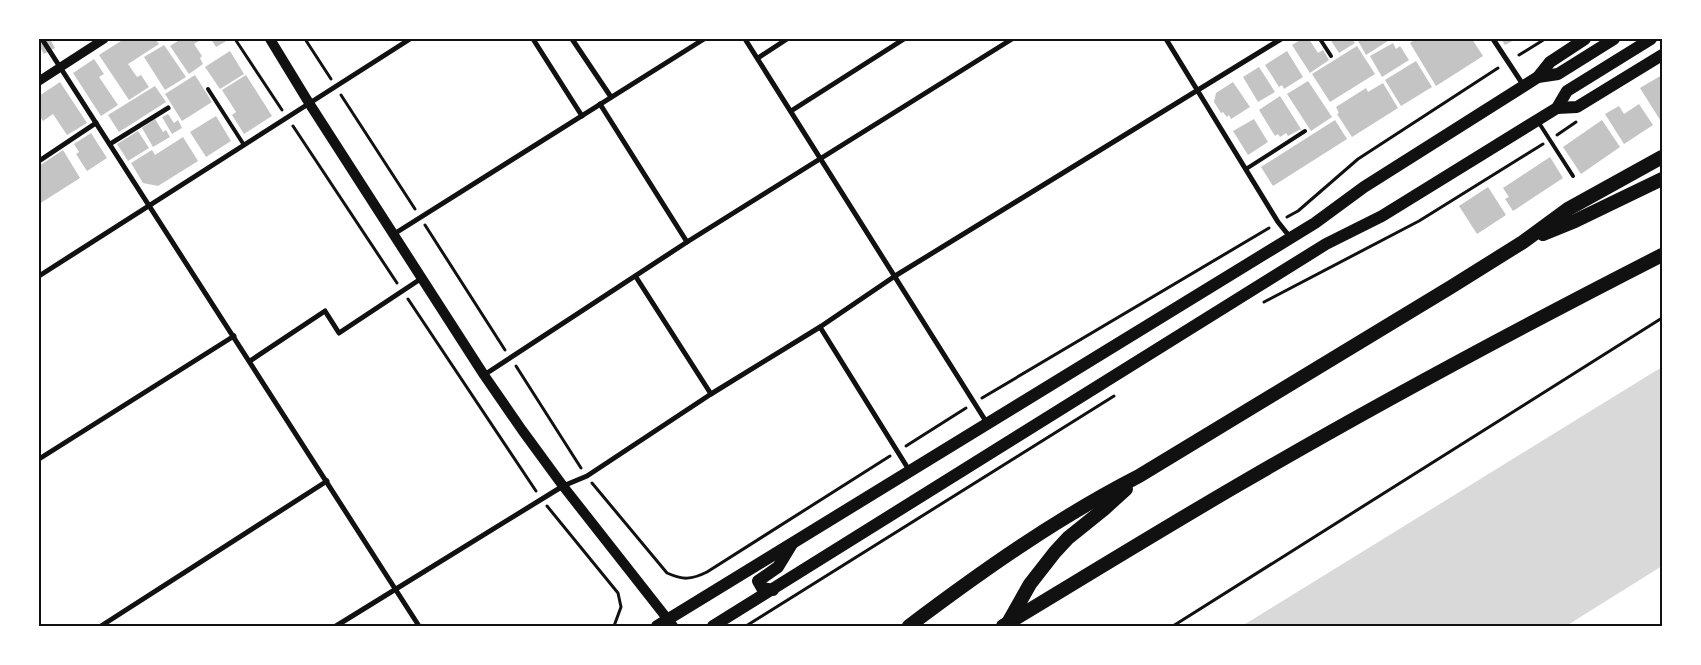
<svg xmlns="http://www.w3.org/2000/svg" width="1701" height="665" viewBox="0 0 1701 665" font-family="'DejaVu Sans',sans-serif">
  <rect width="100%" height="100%" fill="#fff"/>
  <polygon fill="#d9d9d9" points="1662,367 1662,566 1566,626 1242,626"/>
  <g fill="#c4c4c4">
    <polygon points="39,39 50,39 55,48 44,54 39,46"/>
    <polygon points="124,39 155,39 159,44 128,64 137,77 141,75 149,87 129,100 99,55"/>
    <polygon points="181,39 202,39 194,44 202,56 200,58 203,64 189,74 170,46"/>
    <polygon points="211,39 230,39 216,47"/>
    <polygon points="1302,39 1305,39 1306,41 1309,39 1318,53 1323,50 1329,60 1310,73 1292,45"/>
    <polygon points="1330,39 1352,39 1355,43 1339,53"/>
    <polygon points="1357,39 1386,39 1388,41 1366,55"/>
    <polygon points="1416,39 1472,39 1483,56 1436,86 1410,43"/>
    <polygon points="1501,39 1516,39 1505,45"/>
    <polygon points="1393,43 1396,49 1400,46 1409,60 1382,77 1370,56"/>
    <polygon points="164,45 186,77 165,90 144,57"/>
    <polygon points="1357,46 1375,74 1330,102 1312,74"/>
    <polygon points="230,51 244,74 220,89 205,67"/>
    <polygon points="1287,51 1303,77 1284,89 1282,85 1279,87 1265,65"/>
    <polygon points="94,59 104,74 99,77 118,105 101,116 73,73"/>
    <polygon points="1416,61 1432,87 1401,106 1385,80"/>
    <polygon points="1259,67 1275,92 1258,102 1243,77"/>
    <polygon points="195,75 212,102 182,121 165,94"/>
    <polygon points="246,75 272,116 244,134 232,115 236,112 222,90"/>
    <polygon points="1662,75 1662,123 1640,88"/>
    <polygon points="1308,81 1332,117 1311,131 1287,94"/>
    <polygon points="60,82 87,123 67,135 53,114 43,121 39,115 39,96"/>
    <polygon points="1233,82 1250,107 1231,119 1229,115 1227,117 1223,112 1221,113 1214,102 1216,93"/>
    <polygon points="1383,83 1398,108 1352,137 1337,114 1339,113 1336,107 1366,88 1368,92"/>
    <polygon points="155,86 166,102 119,132 108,115"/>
    <polygon points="1280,96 1301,129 1288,136 1286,133 1280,137 1278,134 1275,136 1259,110"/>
    <polygon points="1639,104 1653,125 1624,144 1605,114 1619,106 1624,114"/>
    <polygon points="168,114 174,123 178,120 182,128 172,134 162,117"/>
    <polygon points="216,116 231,141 206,157 190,132"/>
    <polygon points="155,119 163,132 166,130 170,137 153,147 142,128"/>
    <polygon points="1254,119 1268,142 1248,155 1233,131"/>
    <polygon points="1335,120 1347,139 1273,186 1261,167"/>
    <polygon points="1602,120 1620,147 1581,174 1563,147"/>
    <polygon points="138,131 149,148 128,161 117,144"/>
    <polygon points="91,133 107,158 87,171 76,154 79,152 74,144"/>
    <polygon points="183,137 198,161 158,186 143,183 131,163 152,150 155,155"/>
    <polygon points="63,150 80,178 39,204 39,166"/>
    <polygon points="1550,157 1563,178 1513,211 1505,199 1509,197 1503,188"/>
    <polygon points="1488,187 1506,215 1477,234 1459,206"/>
  </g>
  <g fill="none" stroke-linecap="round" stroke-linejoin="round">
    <g stroke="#111" stroke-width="3">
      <polyline points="235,39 282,110"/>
      <polyline points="305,39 331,79"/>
      <polyline points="1519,55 1545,39"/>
      <polyline points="341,95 415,209"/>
      <polyline points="293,126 397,283"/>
      <polyline points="1557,135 1576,122"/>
      <polyline points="1287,217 1298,211 1358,159 1498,68"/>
      <polyline points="425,225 505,350"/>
      <polyline points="408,299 536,491"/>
      <polyline points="1264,302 1419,221 1543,144"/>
      <polyline points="516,366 581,468"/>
      <polyline points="982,398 1269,228"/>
      <polyline points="906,446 966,408"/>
      <path d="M592,483l75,90c16,7 24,7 40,-1l183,-116"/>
      <polyline points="547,506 618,593 621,607 614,626"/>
      <polyline points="746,626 1114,396"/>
      <polyline points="1173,626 1662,318"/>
    </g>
    <g stroke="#111" stroke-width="4">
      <polyline points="1320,39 1331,56"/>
      <polyline points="208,89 244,145"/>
      <polyline points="1539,123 1573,176"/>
      <polyline points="1246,169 1305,131"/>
    </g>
    <g stroke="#111" stroke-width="5">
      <polyline points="42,39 419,626"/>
      <polyline points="533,39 582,116"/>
      <polyline points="572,39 611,97"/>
      <polyline points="745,39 987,423"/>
      <polyline points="1166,39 1278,222 1290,237"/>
      <polyline points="1493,39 1524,86"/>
      <polyline points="758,58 787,39"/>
      <polyline points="600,104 687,242"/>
      <polyline points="791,111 904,39"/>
      <polyline points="110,144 168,108"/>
      <polyline points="39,161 96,123"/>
      <polyline points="394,234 704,39"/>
      <polyline points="39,276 410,39"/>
      <polyline points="636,277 711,394"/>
      <polyline points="820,327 909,470"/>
      <polyline points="250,361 325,311 339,333 422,278"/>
      <polyline points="484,375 687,242 1012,39"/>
      <polyline points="39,459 234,336"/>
      <polyline points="101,626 327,481"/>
      <polyline points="336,626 563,486 587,476 711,394 820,327 895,276 1281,39"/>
    </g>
    <polyline stroke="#111" stroke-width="9" points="39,81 104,39"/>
    <polyline stroke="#111" stroke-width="10" points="270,39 309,103 484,375 522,430 563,486 673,626"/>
    <g stroke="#111" stroke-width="12">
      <polyline points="1538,77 1550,62 1585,39"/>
      <polyline points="1557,108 1577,107 1662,55"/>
      <polyline points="773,590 762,588 758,581 778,567 792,544"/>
      <polyline points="657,626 1315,223 1364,187 1538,77 1558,74 1614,39"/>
      <polyline points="713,626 1326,244 1382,216 1557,108 1567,91 1651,39"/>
    </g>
    <g stroke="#111" stroke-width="14">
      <polyline points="1543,234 1575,221 1662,179"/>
      <polyline points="1008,623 1030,584 1055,552 1068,538 1104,509 1126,489"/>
      <path d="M909,626c73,-55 148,-108 230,-150l312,-189 72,-45 45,-33 94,-52"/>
      <path d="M1003,626c78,-47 156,-95 235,-141 139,-81 281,-157 424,-230"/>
    </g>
  </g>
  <rect width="1701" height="665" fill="none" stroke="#ffffff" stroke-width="80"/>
  <rect x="40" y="40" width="1621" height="585" fill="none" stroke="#111" stroke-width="2"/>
</svg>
